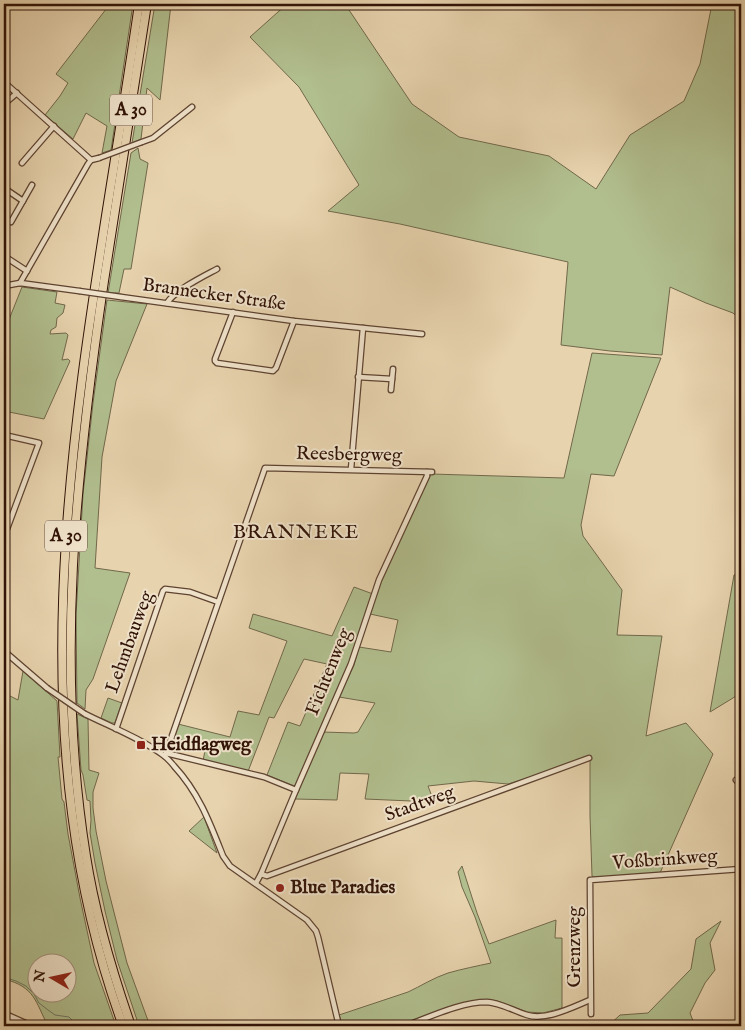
<svg xmlns="http://www.w3.org/2000/svg" width="745" height="1030" viewBox="0 0 745 1030" font-family="'IM FELL English',serif">
  <rect width="100%" height="100%" fill="#e7d3ae"/>
  <filter id="stains"><feTurbulence type="fractalNoise" baseFrequency=".004" numOctaves="4"/><feColorMatrix values="0 0 0 0 .2 0 0 0 0 .09 0 0 0 0 .02 0 0 0 .5 -.17"/></filter>
  <radialGradient id="worn" r=".72"><stop offset=".6" stop-color="#630" stop-opacity="0"/><stop offset="1" stop-color="#630" stop-opacity=".3"/></radialGradient>
  <g fill="#b1be8e" stroke="#71684a" fill-rule="evenodd">
    <polygon points="110,4 133,4 111,150 102,153 107,126 86,113 73,139 45,115 60,96 68,83 56,74"/>
    <polygon points="155,4 171,4 160,100 147,88 141,139 132,143"/>
    <polygon points="287,4 345,4 412,104 459,137 549,156 596,189 630,135 684,101 700,64 712,4 741,4 741,320 733,313 706,303 670,287 662,355 610,351 561,345 568,262 400,224 328,211 359,185 299,87 250,37"/>
    <polygon points="138,148 140,159 148,163 131,269 124,269 119,293 108,293 131,153"/>
    <polygon points="22,287 57,292 55,303 65,305 63,313 57,318 56,327 51,330 50,334 66,333 68,335 62,360 68,359 70,361 44,419 4,411 4,332"/>
    <polygon points="107,300 147,304 116,381 102,457 95,568 130,573 93,679 86,690 85,709 77,703 76,615 83,494 93,403"/>
    <polygon points="592,353 661,358 614,476 591,474 581,525 583,536 622,590 617,635 662,636 646,736 686,723 713,754 660,873 596,878 592,876 590,816 590,758 508,784 474,781 428,786 434,802 365,799 369,774 340,773 337,800 295,799 323,732 354,733 358,732 375,703 339,697 354,665 359,647 391,652 398,620 370,614 381,580 431,474 564,478"/>
    <polygon points="741,573 741,692 733,698 710,712 734,575"/>
    <polygon points="354,587 373,594 349,663 296,785 294,786 267,775 288,722 300,726 327,664 304,659 274,718 269,717 247,774 203,761 206,745 173,738 178,724 230,737 238,711 259,715 287,641 249,628 253,614 332,636"/>
    <path d="M23,671l34,30 3,56h-2l4,42 2,3 4,32 12,64 14,65 22,63h-68c-13,-25 -13,-39 -44,-47v-286l14,7zM68,962v30h-30v-30z"/>
    <polygon points="108,698 122,703 115,723 112,723 101,718"/>
    <polygon points="77,714 88,719 89,770 99,773 93,792 93,808 96,831 106,881 127,963 150,1026 139,1026 117,960 105,911 95,863 90,833 91,820 90,801 87,800 83,775 81,770"/>
    <polygon points="204,817 217,853 189,831"/>
    <path d="M462,866l15,47 12,31 67,-24 -1,18h7v70l-19,5 -16,-1 -30,-11 -15,-1 -60,18 -23,8h-57l-3,-11 69,-23c13,-6 25,-14 40,-19 14,-4 29,-7 43,-10l-16,-46 -13,-30 -4,-15z"/>
    <polygon points="721,921 710,943 715,970 705,983 690,1013 695,1026 608,1026 620,1015 648,1013 691,969 696,939"/>
  </g>
  <g fill="none" stroke-linecap="round" stroke-linejoin="round">
    <polyline stroke="#6f7766" stroke-width="1" points="4,977 16,981 26,986 34,994 39,1003 48,1010 55,1015 69,1017 78,1026"/>
    <defs>
      <g id="minor">
        <polyline points="4,82 91,160"/>
        <polyline points="4,104 17,93"/>
        <polyline points="142,142 153,138 192,107"/>
        <polyline points="22,163 54,126"/>
        <polyline points="4,188 23,201"/>
        <polyline points="11,222 32,185"/>
        <polyline points="4,256 27,271"/>
        <polyline points="20,283 88,164 91,160 99,158"/>
        <polyline points="4,286 20,283 79,291"/>
        <polyline points="121,297 294,321 422,334"/>
        <path d="M167,303c8,-13 37,-27 50,-34"/>
        <polyline points="233,312 215,359 215,361 217,363 273,371 276,368 294,321"/>
        <polyline points="358,377 392,379"/>
        <polyline points="391,390 393,369"/>
        <polyline points="4,435 39,443 4,537"/>
        <polyline points="351,469 363,328"/>
        <polyline points="4,651 47,688"/>
        <path d="M85,714c26,13 55,24 78,41 4,3 8,7 11,11 25,27 36,57 49,90l7,10 77,54 9,11 2,6 21,89"/>
        <polyline points="116,729 163,591 165,589 190,592 218,602"/>
        <polyline points="166,753 264,777 296,790"/>
        <polyline points="165,756 265,468 432,472"/>
        <polyline points="736,780 741,786"/>
        <polyline points="261,874 267,876 589,758"/>
        <polyline points="256,883 261,874 296,790 351,664 379,580 427,476 427,472"/>
        <polyline points="741,900 739,912 741,927"/>
        <polyline points="591,1014 590,880 741,869"/>
        <path d="M405,1026c25,-9 55,-24 82,-24 14,1 27,9 40,13 19,6 46,-8 63,-15"/>
        <polyline points="730,1026 741,1022"/>
      </g>
      <polyline id="tertiary" points="4,1014 31,1026"/>
      <g id="motorway">
        <path d="M123,1026c-121,-330 -32,-687 16,-1022"/>
        <path d="M131,1026c-19,-55 -36,-112 -45,-170 -31,-192 -10,-385 18,-575 14,-92 29,-185 43,-277"/>
      </g>
    </defs>
    <use href="#minor" stroke="#5e4331" stroke-width="7"/>
    <use href="#tertiary" stroke="#5e4331" stroke-width="8"/>
    <use href="#motorway" stroke="#311307" stroke-width="10"/>
    <use href="#minor" stroke="#efe2ca" stroke-width="4.5"/>
    <use href="#tertiary" stroke="#efe2ca" stroke-width="5.5"/>
    <use href="#motorway" stroke="#e7d3ae" stroke-width="8"/>
    <defs>
      <g id="minor-bridge">
        <polyline points="99,158 142,142"/>
        <polyline points="79,291 121,297"/>
        <polyline points="47,688 85,714"/>
      </g>
    </defs>
    <use href="#minor-bridge" stroke="#5e4331" stroke-width="7" stroke-linecap="butt"/>
    <use href="#minor-bridge" stroke="#efe2ca" stroke-width="4.5"/>
  </g>
  <g fill="#8f2418" stroke="#efe2ca" stroke-width="2">
    <rect x="136" y="740" width="10" height="10" rx="2.5"/>
    <circle cx="280" cy="888" r="5"/>
  </g>
  <g text-anchor="middle" dominant-baseline="central" stroke-width="4" stroke-linejoin="round" paint-order="stroke">
    <g fill="#efe2ca" stroke="#6a5142" stroke-width="1">
      <rect x="110" y="94.5" width="42" height="31" rx="4"/>
      <rect x="45" y="520.5" width="42" height="31" rx="4"/>
    </g>
    <g font-size="18" font-weight="bold" fill="#311307">
      <text x="131" y="110">A 30</text>
      <text x="66" y="536">A 30</text>
    </g>
    <g font-size="19" fill="#311307" stroke="#efe2ca">
      <text transform="translate(214 295) rotate(8)">Brannecker Straße</text>
      <text transform="translate(349 455) rotate(1)">Reesbergweg</text>
      <text transform="translate(130 642) rotate(-70)">Lehmbauweg</text>
      <text transform="translate(329 672) rotate(-68)">Fichtenweg</text>
      <text transform="translate(420 804) rotate(-20)">Stadtweg</text>
      <text transform="translate(665 860) rotate(-4)">Voßbrinkweg</text>
      <text transform="translate(575 947) rotate(-90)">Grenzweg</text>
    </g>
    <g font-size="19" font-weight="bold" fill="#311307" stroke="#efe2ca" text-anchor="start">
      <text x="151" y="745">Heidflagweg</text>
      <text x="290" y="888">Blue Paradies</text>
    </g>
    <g font-size="20" letter-spacing="1" fill="#311307" stroke="#efe2ca">
      <text x="296" y="532">BRANNEKE</text>
    </g>
  </g>
  <rect width="745" height="1030" fill="none" stroke="#e7d3ae" stroke-width="20"/>
  <rect x="5" y="5" width="735" height="1020" fill="none" stroke="#311307" stroke-width="2.5"/>
  <rect x="10" y="10" width="725" height="1010" fill="none" stroke="#311307"/>
  <g transform="translate(52 978) rotate(279)"><circle r="24" fill="#efe2ca" stroke="#a38f7c"/>
  <path d="M0-4L9 19L0 12L-9 19Z" fill="#8f2418"/>
  <text y="-8" font-size="14" font-weight="bold" text-anchor="middle" fill="#311307">N</text>
  </g>
  <rect width="100%" height="100%" filter="url(#stains)"/>
  <rect width="100%" height="100%" fill="url(#worn)"/>
</svg>
